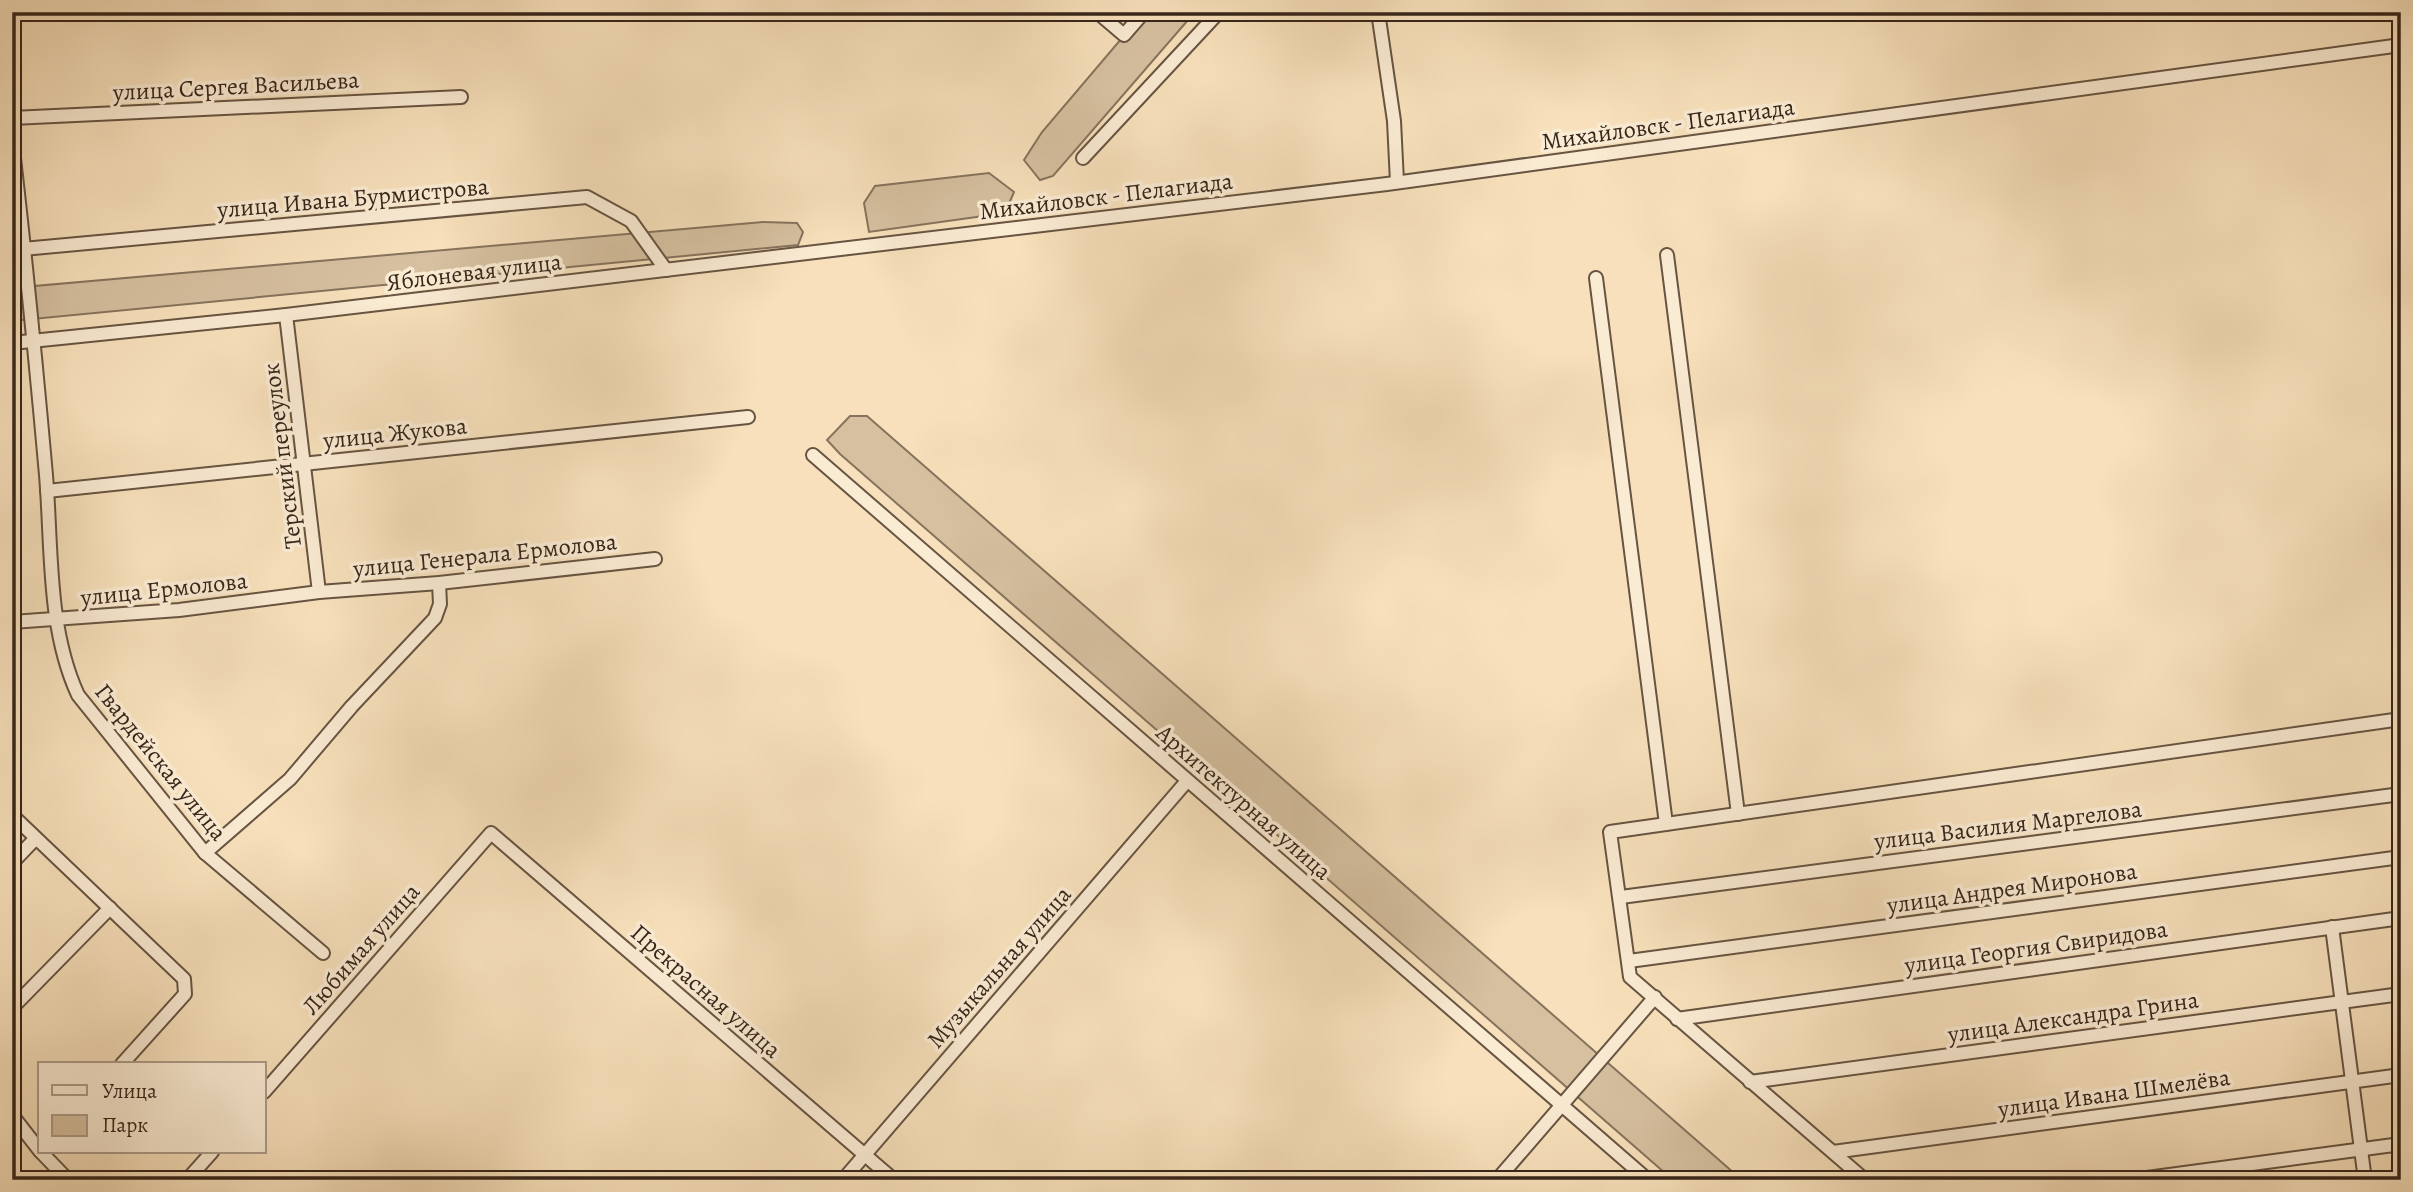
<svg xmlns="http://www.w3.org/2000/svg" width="2413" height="1192" viewBox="0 0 2413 1192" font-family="Alegreya,serif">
  <rect width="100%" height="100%" fill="#f7e0bb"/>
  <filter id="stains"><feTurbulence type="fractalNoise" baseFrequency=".00286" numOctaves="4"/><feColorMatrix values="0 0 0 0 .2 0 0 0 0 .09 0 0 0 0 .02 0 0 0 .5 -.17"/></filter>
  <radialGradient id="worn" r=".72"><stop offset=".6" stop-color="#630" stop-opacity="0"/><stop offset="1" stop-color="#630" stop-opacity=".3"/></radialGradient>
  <g fill="#d6c0a0" stroke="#86735d" stroke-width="2">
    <polygon points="1144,12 1195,12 1053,176 1040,180 1024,160 1042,132"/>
    <polygon points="989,173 1014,192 1005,213 869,232 864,203 875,186"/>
    <polygon points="763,222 797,223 803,232 798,245 12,321 12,288"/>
    <polygon points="850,416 867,416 1742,1180 1673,1180 840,454 827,440"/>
  </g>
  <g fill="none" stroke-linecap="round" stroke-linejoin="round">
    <defs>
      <g id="minor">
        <polyline points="1097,12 1124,35 1144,12"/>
        <polyline points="1378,12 1394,121 1397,182"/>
        <polyline points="12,118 461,97"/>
        <path d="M12,141c13,111 24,222 34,334 6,72 1,153 32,220l127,158 118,100"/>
        <polyline points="1083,158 1219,12"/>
        <polyline points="12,250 587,197 631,221 666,270"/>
        <polyline points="1667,255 1738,814"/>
        <polyline points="1596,278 1666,824"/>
        <polyline points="286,315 319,592"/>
        <polyline points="12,343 286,315 1387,184 2401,45"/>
        <polyline points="813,455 1648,1180"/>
        <polyline points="47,491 748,417"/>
        <polyline points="12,622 179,610 319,592 439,583 655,559"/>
        <polyline points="12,815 184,979 185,994 122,1064"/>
        <polyline points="205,853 290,779 352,706 435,618 440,604 439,583"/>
        <polyline points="12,863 35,839"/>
        <polyline points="1621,897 2401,794"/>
        <polyline points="2332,927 2365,1180"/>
        <polyline points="1629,961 2401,857"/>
        <polyline points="12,1008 110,908"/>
        <polyline points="1677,1019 2401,918"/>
        <polyline points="1750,1082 2401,994"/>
        <polyline points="264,1092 491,833 894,1180"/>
        <polyline points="12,1115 40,1151"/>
        <polyline points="41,1152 68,1180"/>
        <polyline points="1833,1152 2401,1075"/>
        <polyline points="187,1180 212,1152"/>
        <polyline points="843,1180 1187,781"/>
        <polyline points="1497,1180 1655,997"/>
        <polyline points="1865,1180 1630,977 1610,832 2401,719"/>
        <polyline points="2132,1180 2401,1144"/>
      </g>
    </defs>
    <use href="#minor" stroke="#675442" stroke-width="16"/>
    <use href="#minor" stroke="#faebd3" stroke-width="12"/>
  </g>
  <g text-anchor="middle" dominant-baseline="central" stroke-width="7" stroke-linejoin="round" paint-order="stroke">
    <g font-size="24" fill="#37261a" stroke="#faebd3">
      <text transform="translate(236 86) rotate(-3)">улица Сергея Васильева</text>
      <text transform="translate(1668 124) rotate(-8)">Михайловск - Пелагиада</text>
      <text transform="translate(1106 196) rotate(-7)">Михайловск - Пелагиада</text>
      <text transform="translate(353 198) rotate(-5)">улица Ивана Бурмистрова</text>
      <text transform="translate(474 272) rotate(-7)">Яблоневая улица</text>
      <text transform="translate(395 433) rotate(-6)">улица Жукова</text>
      <text transform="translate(282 456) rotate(-97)">Терский переулок</text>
      <text transform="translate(485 555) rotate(-6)">улица Генерала Ермолова</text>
      <text transform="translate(164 589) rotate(-6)">улица Ермолова</text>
      <text transform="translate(161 762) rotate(51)">Гвардейская улица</text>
      <text transform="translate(1244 802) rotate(41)">Архитектурная улица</text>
      <text transform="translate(2008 825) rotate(-7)">улица Василия Маргелова</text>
      <text transform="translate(2012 888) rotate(-8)">улица Андрея Миронова</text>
      <text transform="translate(2036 947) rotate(-8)">улица Георгия Свиридова</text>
      <text transform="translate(361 949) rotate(-49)">Любимая улица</text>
      <text transform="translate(999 967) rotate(-49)">Музыкальная улица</text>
      <text transform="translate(706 991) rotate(41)">Прекрасная улица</text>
      <text transform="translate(2073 1017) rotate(-8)">улица Александра Грина</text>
      <text transform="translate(2114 1093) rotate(-8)">улица Ивана Шмелёва</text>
    </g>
  </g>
  <rect width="2413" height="1192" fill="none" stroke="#f7e0bb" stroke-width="42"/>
  <rect x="14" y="14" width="2385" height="1164" fill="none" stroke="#37261a" stroke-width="3.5"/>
  <rect x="21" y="21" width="2371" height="1150" fill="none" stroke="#37261a" stroke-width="2"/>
  <rect x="38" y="1062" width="228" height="91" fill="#faebd3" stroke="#ac9c89" stroke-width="2"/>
  <rect x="52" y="1085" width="35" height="10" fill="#faebd3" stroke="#ac9c89" stroke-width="2"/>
  <text x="102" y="1098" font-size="21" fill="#37261a">Улица</text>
  <rect x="52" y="1115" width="35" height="21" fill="#d6c0a0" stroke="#ac9c89" stroke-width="2"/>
  <text x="102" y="1132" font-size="21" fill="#37261a">Парк</text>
  <rect width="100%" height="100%" filter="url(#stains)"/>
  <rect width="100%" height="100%" fill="url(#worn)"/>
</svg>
